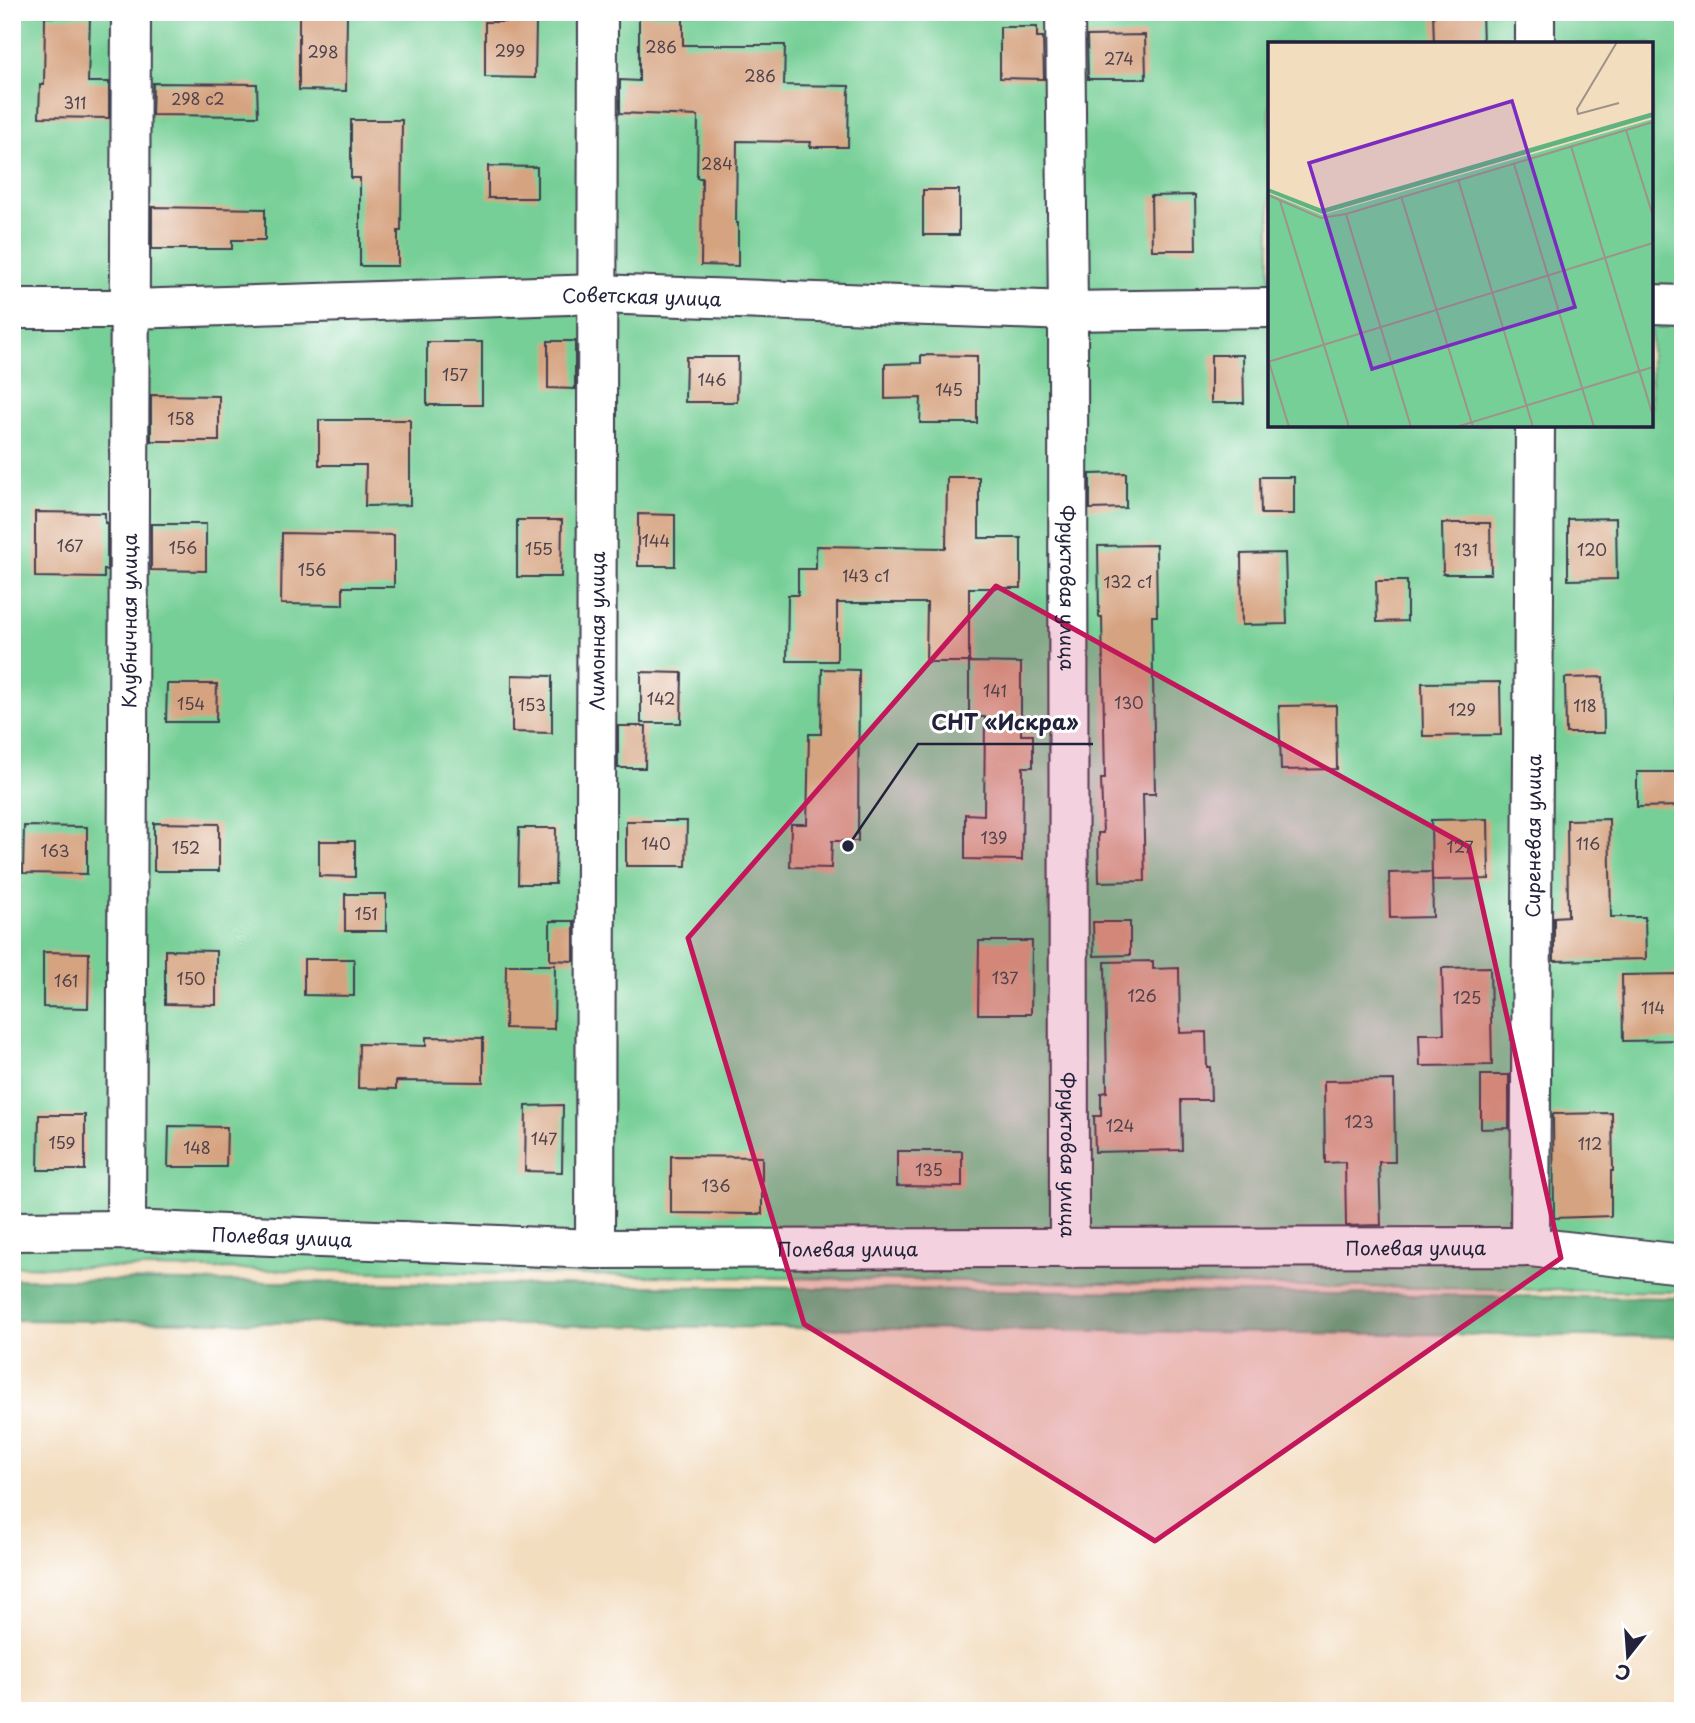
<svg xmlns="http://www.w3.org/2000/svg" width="1695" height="1723" viewBox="0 0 1695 1723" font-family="'Playpen Sans',sans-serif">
  <rect width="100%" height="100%" fill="#fff"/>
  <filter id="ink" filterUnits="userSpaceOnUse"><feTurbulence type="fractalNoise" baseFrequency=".0143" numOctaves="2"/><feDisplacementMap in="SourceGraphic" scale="14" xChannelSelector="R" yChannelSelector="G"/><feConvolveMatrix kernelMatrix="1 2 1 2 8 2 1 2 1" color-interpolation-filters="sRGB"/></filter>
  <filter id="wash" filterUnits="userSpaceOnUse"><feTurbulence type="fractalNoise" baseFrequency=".00686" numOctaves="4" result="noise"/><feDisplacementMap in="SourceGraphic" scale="28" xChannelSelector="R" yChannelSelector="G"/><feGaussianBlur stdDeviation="1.57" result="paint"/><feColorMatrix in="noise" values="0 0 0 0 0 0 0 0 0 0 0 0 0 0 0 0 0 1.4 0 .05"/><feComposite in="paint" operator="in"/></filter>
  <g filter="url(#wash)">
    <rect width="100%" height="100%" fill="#f3ddbf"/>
    <path fill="#76cf96" stroke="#4c7868" stroke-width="2" fill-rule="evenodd" d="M12,12h1671v1280l-1671,-26zM1270,44h381v381h-381z"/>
    <polygon fill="#60b27f" stroke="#416a5d" stroke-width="2" points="12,1279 1683,1298 1683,1337 12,1320"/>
    <g id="blocks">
      <g fill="#d6a380">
        <polygon points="299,12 347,12 346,91 299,90"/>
        <polygon points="1433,12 1482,12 1483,44 1434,44"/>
        <polygon points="639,15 683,16 683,45 785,45 784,85 849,86 848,147 810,147 811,142 737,141 736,223 738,223 738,266 701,265 702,178 697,178 698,116 620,113 620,80 639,81"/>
        <polygon points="45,17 90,17 88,82 109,82 109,118 39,117 40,85 44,85"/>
        <polygon points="485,22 536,22 535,78 485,77"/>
        <polygon points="1000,27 1037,27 1037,37 1043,37 1044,79 1000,78"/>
        <polygon points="1145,35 1146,79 1088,79 1087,36"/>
        <polygon points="153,83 257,84 258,116 152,115"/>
        <polygon points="351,120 402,120 401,231 398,231 398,266 360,266 360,178 351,178"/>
        <polygon points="488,166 537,167 537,198 488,198"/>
        <rect x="923" y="190" width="36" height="45"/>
        <polygon points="1195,195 1196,250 1152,250 1151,196"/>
        <polygon points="152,207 265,209 265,240 232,240 232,249 152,249"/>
        <polygon points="548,341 575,341 575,389 548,388"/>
        <rect x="427" y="342" width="55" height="63"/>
        <polygon points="921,355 977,356 977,423 920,423 921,398 885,399 885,364 921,363"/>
        <polygon points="1211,355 1243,355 1244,403 1211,403"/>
        <polygon points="686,357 738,357 737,402 685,402"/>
        <polygon points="151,395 219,396 219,441 151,441"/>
        <polygon points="319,420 410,420 410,505 365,506 366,465 319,465"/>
        <polygon points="1126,473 1126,508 1090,509 1090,474"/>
        <polygon points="947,477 979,477 979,538 1021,538 1021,588 969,588 969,662 926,662 927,603 837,603 837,661 787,661 788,595 798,595 798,569 816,569 816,546 946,548"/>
        <polygon points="1260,477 1294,477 1294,514 1261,514"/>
        <polygon points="35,512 105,513 105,523 107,523 107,570 104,570 104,578 35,577"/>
        <polygon points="638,514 675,515 675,566 638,566"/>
        <polygon points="1616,518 1617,579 1568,580 1568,519"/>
        <polygon points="517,520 562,520 561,577 517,577"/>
        <polygon points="1442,523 1490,523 1491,574 1443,574"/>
        <polygon points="151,524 206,524 206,571 151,570"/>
        <polygon points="282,533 394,535 394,587 343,587 343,605 281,604"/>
        <polygon points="1156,545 1157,616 1152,616 1155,794 1143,794 1145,881 1099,882 1098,833 1103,833 1101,779 1105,779 1102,617 1099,617 1098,546"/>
        <polygon points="1285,553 1287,624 1242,625 1241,554"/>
        <polygon points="1376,581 1407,581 1407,621 1377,622"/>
        <polygon points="969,662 1021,663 1021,735 1033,735 1033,767 1023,767 1022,860 965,859 965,814 984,815 985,717 969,717"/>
        <polygon points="822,669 859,670 858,841 832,841 831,868 790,867 791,824 807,824 809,734 821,734"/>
        <polygon points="641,672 682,673 681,723 641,723"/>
        <polygon points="512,675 552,676 552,733 512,732"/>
        <polygon points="1603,677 1604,733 1566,733 1565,678"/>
        <polygon points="1500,682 1501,735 1423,736 1422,683"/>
        <polygon points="167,684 217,684 216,722 166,722"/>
        <polygon points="1336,705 1337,769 1281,770 1279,706"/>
        <polygon points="618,726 646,726 645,768 618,768"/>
        <polygon points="1637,772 1683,772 1683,806 1637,807"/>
        <polygon points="1488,819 1489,879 1432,880 1431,820"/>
        <polygon points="1609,819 1611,917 1645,917 1646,959 1554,961 1554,917 1568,916 1567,820"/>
        <polygon points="626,821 687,821 686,866 626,866"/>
        <polygon points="154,823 219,824 219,871 154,871"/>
        <polygon points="24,826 87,827 87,874 23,873"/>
        <polygon points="519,828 556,828 555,884 518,884"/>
        <polygon points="319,841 355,841 355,877 319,876"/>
        <polygon points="1432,872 1433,917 1390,918 1389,873"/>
        <rect x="345" y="894" width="41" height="37"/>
        <polygon points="550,921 574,921 574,961 550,960"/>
        <polygon points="1093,922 1130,922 1130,955 1094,956"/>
        <polygon points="979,941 1032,941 1031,1014 978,1014"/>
        <polygon points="165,950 216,951 216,1005 165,1004"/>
        <polygon points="43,952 89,953 88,1008 43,1007"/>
        <polygon points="304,959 354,959 354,996 304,995"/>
        <polygon points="1153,961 1153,969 1179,968 1180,1033 1206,1032 1207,1067 1210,1067 1211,1100 1181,1100 1182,1150 1095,1152 1094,1116 1101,1116 1101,1093 1107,1092 1105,962"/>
        <polygon points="506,965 555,965 554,1029 505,1028"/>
        <polygon points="1490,967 1492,1065 1420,1066 1419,1034 1444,1034 1442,968"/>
        <polygon points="1683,974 1683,1040 1623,1041 1622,975"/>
        <polygon points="426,1037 483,1038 483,1082 396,1081 396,1089 358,1088 359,1044 426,1046"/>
        <polygon points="1481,1075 1509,1075 1509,1128 1481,1129"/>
        <polygon points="1394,1080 1395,1162 1379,1162 1381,1225 1346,1226 1345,1162 1325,1163 1324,1081"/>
        <polygon points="563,1105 562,1172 525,1171 526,1106"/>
        <polygon points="1612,1113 1613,1171 1611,1171 1611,1216 1554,1218 1553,1114"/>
        <polygon points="39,1115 85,1115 85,1170 38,1170"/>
        <polygon points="169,1126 227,1127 226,1167 168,1167"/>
        <polygon points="897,1151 962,1151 962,1187 897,1186"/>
        <polygon points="671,1156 762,1157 762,1214 671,1213"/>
      </g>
    </g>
  </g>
  <g filter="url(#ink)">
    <use href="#blocks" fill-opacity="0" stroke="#413e4f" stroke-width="2"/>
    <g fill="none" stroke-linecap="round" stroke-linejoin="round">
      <defs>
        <g id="minor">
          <path id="s1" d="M1065,12l3,299 1,938"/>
          <polyline points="1535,12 1535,44"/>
          <polyline points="1651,304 1683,305"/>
          <path id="s2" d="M12,309h119l467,-15 470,17 202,-3"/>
          <path id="s3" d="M126,1230l5,-1218"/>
          <path id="s4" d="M12,1231l114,-1 469,19 935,-2 153,17"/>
          <path id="s5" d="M1530,1247l5,-822"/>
          <path id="s6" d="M595,1249l3,-1237"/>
        </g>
      </defs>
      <use href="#minor" stroke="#413e4f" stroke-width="42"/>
      <use href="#minor" stroke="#fff" stroke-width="38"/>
    </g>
  </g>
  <path fill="#c2185b" fill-opacity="0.2" stroke="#c2185b" stroke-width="5" stroke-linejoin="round" d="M996,586l473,261 92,411 -406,283 -351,-217 -116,-386z"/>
  <g text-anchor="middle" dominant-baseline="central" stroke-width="6" stroke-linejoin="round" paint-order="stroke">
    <g font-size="16" fill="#4f424c">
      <text x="661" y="46">286</text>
      <text x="510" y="50">299</text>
      <text x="323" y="51">298</text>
      <text x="1119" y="58">274</text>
      <text x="760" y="75">286</text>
      <text x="198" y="98">298 с2</text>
      <text x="75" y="102">311</text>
      <text x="717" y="163">284</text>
      <text x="455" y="374">157</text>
      <text x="712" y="379">146</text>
      <text x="949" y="389">145</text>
      <text x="181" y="418">158</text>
      <text x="656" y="540">144</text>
      <text x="70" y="545">167</text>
      <text x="183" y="547">156</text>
      <text x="539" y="548">155</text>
      <text x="1466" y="549">131</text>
      <text x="1592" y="549">120</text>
      <text x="312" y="569">156</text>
      <text x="866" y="575">143 с1</text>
      <text x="1128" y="581">132 с1</text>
      <text x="995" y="690">141</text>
      <text x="661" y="698">142</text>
      <text x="1129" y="702">130</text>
      <text x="191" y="703">154</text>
      <text x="532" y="704">153</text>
      <text x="1585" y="705">118</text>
      <text x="1462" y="709">129</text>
      <text x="994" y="837">139</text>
      <text x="656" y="843">140</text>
      <text x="1588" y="843">116</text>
      <text x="1460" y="846">127</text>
      <text x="186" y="847">152</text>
      <text x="55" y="850">163</text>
      <text x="366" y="913">151</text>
      <text x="1005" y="977">137</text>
      <text x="191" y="978">150</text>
      <text x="66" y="980">161</text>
      <text x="1142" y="995">126</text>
      <text x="1467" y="997">125</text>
      <text x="1653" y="1007">114</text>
      <text x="1359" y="1121">123</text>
      <text x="1120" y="1125">124</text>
      <text x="544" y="1138">147</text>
      <text x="62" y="1142">159</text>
      <text x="1590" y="1143">112</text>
      <text x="197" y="1147">148</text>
      <text x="929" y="1169">135</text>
      <text x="716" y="1185">136</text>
    </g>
    <g font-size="19" fill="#22223b" stroke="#fff">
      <text stroke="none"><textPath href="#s2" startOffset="630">Советская улица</textPath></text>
      <text stroke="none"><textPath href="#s1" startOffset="576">Фруктовая улица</textPath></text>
      <text stroke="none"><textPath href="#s3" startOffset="609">Клубничная улица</textPath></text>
      <text stroke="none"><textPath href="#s6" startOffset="618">Лимонная улица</textPath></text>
      <text stroke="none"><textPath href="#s5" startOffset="411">Сиреневая улица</textPath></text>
      <text stroke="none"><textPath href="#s1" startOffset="1143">Фруктовая улица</textPath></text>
      <text stroke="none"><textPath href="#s4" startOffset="270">Полевая улица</textPath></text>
      <text stroke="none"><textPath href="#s4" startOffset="1404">Полевая улица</textPath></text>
      <text stroke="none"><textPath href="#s4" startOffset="836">Полевая улица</textPath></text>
    </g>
  </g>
  <g transform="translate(1268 42)">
    <rect width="385" height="385" fill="#f3ddbf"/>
    <path d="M385,77v308h-385v-234l54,22z" fill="#76cf96"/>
    <path d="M385,70v5l-331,97 -54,-22v-4l54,21z" fill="#60b27f"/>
    <path fill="none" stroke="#9f928a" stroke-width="2" d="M349,0l-40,67 1,5 41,-11M358,88l27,86M303,104l82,270M246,122l80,263M190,137l75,248M0,153l53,23 25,-4 307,-92M133,154l72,231M12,159l69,226M78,172l65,213M0,317l21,68M0,320l385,-119M188,385l197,-60"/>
    <path fill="#7b2cbf" fill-opacity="0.15" stroke="#7b2cbf" stroke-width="3.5" d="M244,59l63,206 -203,62 -63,-206z"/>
    <rect width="385" height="385" fill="none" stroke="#22223b" stroke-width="3.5"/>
  </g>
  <path fill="none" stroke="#22223b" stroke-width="2.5" d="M848 846L918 744H1093"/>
  <circle fill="#22223b" stroke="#fff" stroke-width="2.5" cx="848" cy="846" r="7"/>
  <g font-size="21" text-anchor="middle" font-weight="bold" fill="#22223b" stroke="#fff" stroke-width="6" stroke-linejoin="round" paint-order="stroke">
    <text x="1005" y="730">СНТ «Искра»</text>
  </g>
  <rect width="1695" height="1723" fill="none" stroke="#fff" stroke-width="42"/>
  <g transform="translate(1628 1656) rotate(197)" stroke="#ffffff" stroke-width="5" paint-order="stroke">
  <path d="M0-5L12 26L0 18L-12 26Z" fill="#22223b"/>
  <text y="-10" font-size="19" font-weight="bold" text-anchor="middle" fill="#22223b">С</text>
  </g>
</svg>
